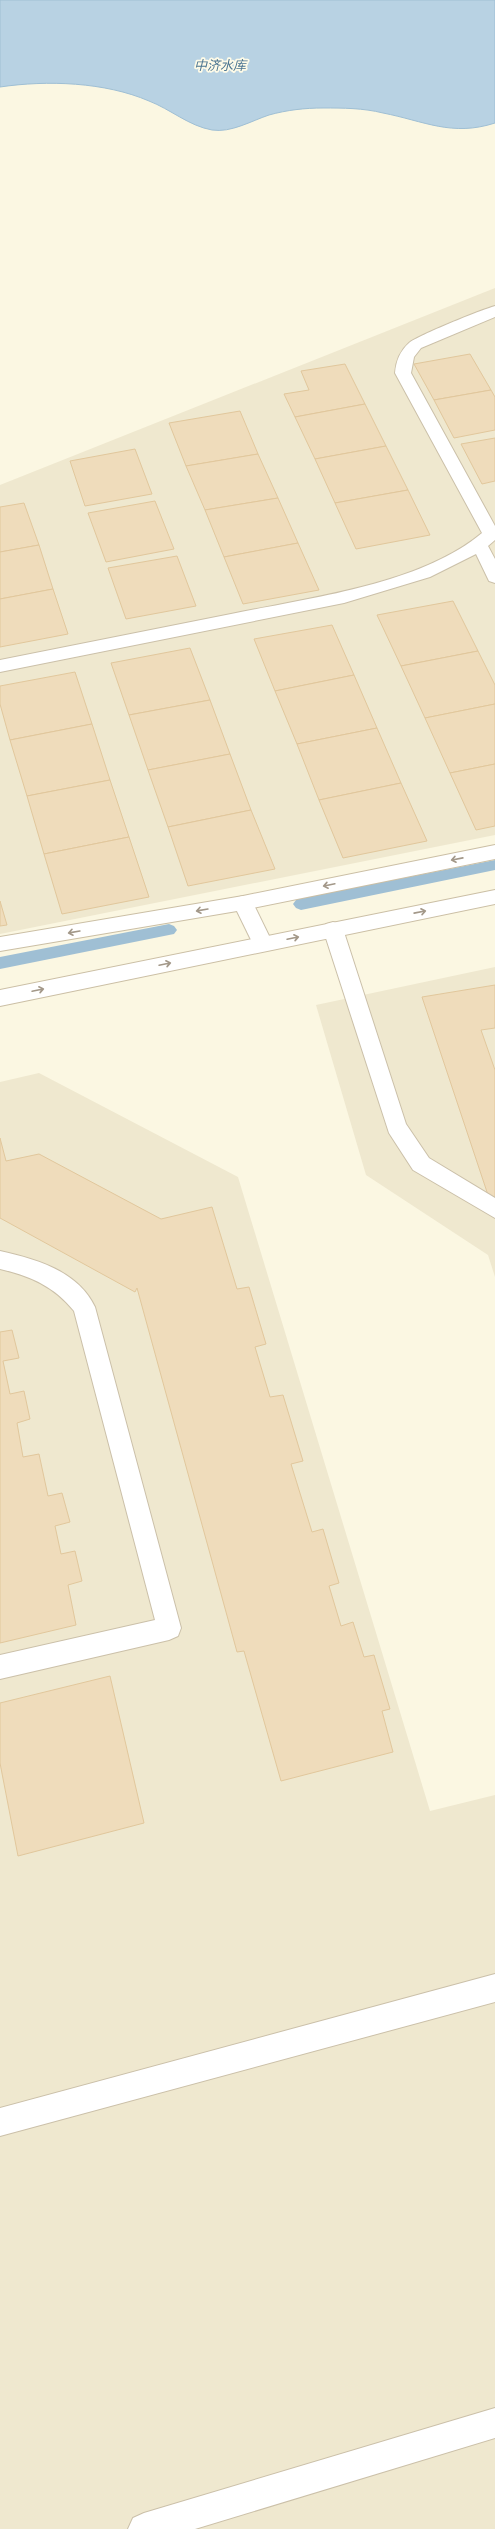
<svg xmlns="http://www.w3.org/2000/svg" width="495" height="2529" viewBox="0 0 495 2529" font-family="'Open Sans','Noto Sans SC',sans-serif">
  <rect width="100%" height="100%" fill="#fbf7e2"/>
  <g fill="#efe8cf">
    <polygon points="495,288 495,835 0,934 0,485"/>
    <polygon points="495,967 495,1277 488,1255 366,1175 316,1005"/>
    <polygon points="39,1073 238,1177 430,1811 495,1795 495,2529 0,2529 0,1082"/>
  </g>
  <path fill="#b8d2e3" stroke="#9fbfd4" d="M0,0h495v123c-43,14 -71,-2 -112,-10 -20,-5 -40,-5 -60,-5 -18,0 -36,2 -54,7 -18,6 -38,18 -57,15 -23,-4 -42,-21 -63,-29 -44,-19 -102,-21 -149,-14z"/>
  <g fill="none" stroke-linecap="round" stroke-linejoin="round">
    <g fill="#9fbfd4" fill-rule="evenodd">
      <polygon points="495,860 495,870 301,910 296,908 293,904 296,900 301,898"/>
      <polygon points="169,924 174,926 177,930 174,934 0,969 0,957"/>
    </g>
  </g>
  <g fill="#efdcbb" stroke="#e1c79c">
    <polygon points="470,354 491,390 434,400 414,364"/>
    <polygon points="345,364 365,404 295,417 284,394 309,390 301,371"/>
    <polygon points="491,390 495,397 495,430 454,438 434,400"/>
    <polygon points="365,404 386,446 315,459 295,417"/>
    <polygon points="240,411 258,454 186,466 169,423"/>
    <polygon points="495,438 495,481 482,484 461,444"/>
    <polygon points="386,446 408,490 335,503 315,459"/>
    <polygon points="135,449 152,494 85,506 70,461"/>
    <polygon points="258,454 278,498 205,510 186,466"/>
    <polygon points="408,490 430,535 356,549 335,503"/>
    <polygon points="278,498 298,543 224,557 205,510"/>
    <polygon points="155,501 174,549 106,562 88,513"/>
    <polygon points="24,503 39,545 0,552 0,507"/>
    <polygon points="298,543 319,590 243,604 224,557"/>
    <polygon points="39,545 53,589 0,599 0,552"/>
    <polygon points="177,556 196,606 126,619 108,568"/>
    <polygon points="53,589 68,634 0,647 0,599"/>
    <polygon points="453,601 478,651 401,666 377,615"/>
    <polygon points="332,625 354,675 275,691 254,639"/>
    <polygon points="190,648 210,700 129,715 111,663"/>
    <polygon points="478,651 495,685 495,704 425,718 401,666"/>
    <polygon points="75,672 92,724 10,740 0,704 0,686"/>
    <polygon points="354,675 377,728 297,744 275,691"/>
    <polygon points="210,700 230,754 148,770 129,715"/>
    <polygon points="495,704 495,764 450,773 425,718"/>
    <polygon points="92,724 110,780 27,796 10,740"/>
    <polygon points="377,728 401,783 319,800 297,744"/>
    <polygon points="230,754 251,810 168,827 148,770"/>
    <polygon points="495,764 495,826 476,830 450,773"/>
    <polygon points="110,780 129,837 44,854 27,796"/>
    <polygon points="401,783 427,841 343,858 319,800"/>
    <polygon points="251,810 275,869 188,886 168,827"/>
    <polygon points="129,837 149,897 62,914 44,854"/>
    <polygon points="0,901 7,925 0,926"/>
    <polygon points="495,985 495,1028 481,1030 495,1070 495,1197 489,1198 422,997"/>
    <polygon points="0,1138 6,1161 39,1154 161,1219 212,1207 237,1289 249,1287 266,1344 255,1347 270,1397 283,1395 303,1461 291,1464 312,1532 323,1529 339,1583 329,1586 341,1626 353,1622 364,1657 374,1655 390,1709 382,1711 393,1752 281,1781 244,1651 237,1652 137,1288 135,1292 0,1218"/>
    <polygon points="12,1330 19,1358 3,1361 10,1394 24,1391 30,1419 17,1423 23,1457 39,1454 48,1496 62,1493 70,1522 55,1526 61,1554 75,1551 82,1581 68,1585 76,1625 0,1643 0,1332"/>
    <polygon points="110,1676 144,1823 18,1856 0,1763 0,1703"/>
  </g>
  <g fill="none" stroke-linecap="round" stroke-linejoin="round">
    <defs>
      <g id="lane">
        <path d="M495,306v11l-74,31 -7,9 -3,16 84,153v14l-7,6 7,13v24l-6,-2 -13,-27 -46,23 -86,26 -344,69v-12c77,-15 154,-31 231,-46 77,-16 189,-29 251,-81l-87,-160c1,-12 5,-22 14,-30 10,-8 72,-33 86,-37z"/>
        <polygon points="333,922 340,924 343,929 406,1124 429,1158 495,1198 495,1218 413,1170 389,1133 323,929 326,924"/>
        <path d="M0,1251c36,8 78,20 95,56l86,321 -3,8 -9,4 -169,39v-24l155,-35 -81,-309c-20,-25 -44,-35 -74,-42z"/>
      </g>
      <g id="street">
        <polygon points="243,896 250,898 253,903 273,944 270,949 263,951 256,949 253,944 233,903 236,898"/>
        <polygon points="495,1974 495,2002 0,2136 0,2108"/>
        <polygon points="495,2408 495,2438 195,2529 128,2529 133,2518 144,2513"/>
      </g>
      <g id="secondary">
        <polygon points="495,845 495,859 243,910 0,951 0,937 243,896"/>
        <polygon points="495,890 495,904 0,1006 0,990"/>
      </g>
    </defs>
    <use href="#lane" stroke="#cbc0a9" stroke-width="2"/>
    <use href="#street" stroke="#cbc0a9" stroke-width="2"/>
    <use href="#secondary" stroke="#cbbfa5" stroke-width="2"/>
    <use href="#lane" fill="#fff" fill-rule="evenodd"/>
    <use href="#street" fill="#fff" fill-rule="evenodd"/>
    <use href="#secondary" fill="#fff" fill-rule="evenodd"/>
  </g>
  <defs><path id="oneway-shaft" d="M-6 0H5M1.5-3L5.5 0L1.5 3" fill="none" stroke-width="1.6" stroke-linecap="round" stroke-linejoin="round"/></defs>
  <g stroke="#a39889">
    <use href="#oneway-shaft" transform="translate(457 859) rotate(169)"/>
    <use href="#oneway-shaft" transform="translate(329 885) rotate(168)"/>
    <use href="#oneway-shaft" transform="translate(202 910) rotate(170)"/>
    <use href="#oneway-shaft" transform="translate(420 912) rotate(-11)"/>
    <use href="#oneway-shaft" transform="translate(74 932) rotate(170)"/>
    <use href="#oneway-shaft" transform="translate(293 938) rotate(-12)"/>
    <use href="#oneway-shaft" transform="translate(165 964) rotate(-12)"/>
    <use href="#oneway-shaft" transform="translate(38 990) rotate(-12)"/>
  </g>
  <g text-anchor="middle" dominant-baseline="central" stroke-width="3.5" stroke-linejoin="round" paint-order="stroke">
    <g font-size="13" font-style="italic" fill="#4b7591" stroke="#fefbe8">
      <text x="220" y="65">中济水库</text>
    </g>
  </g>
</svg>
